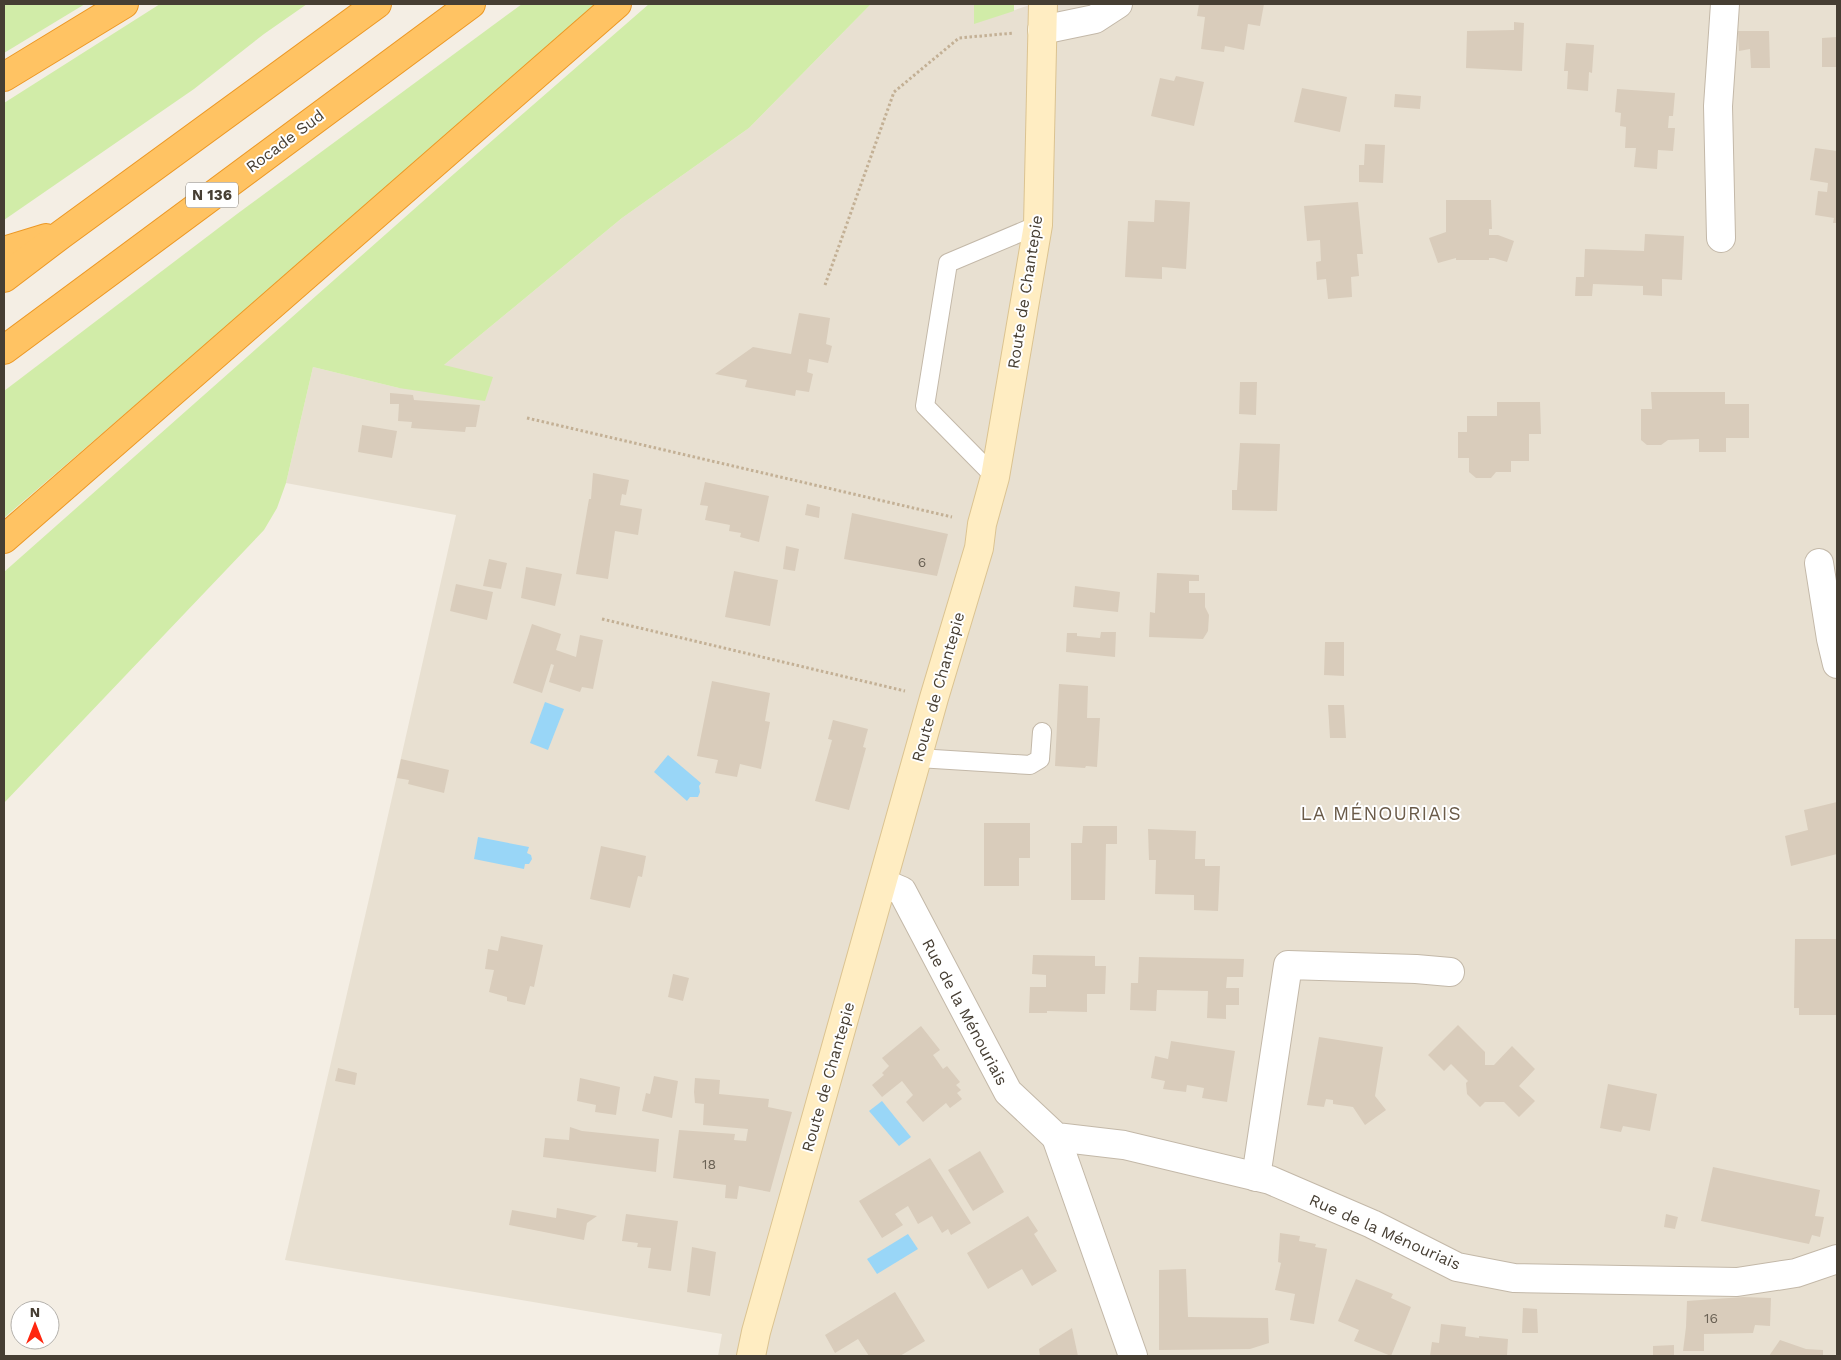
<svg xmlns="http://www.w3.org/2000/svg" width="1841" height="1360" viewBox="0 0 1841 1360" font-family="'Work Sans',sans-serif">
  <rect width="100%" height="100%" fill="#f4eee4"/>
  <polygon fill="#e8e0d1" points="871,4 974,4 975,23 1033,4 1837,4 1837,1356 718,1356 722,1334 285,1260 372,886 456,515 286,483 313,367 399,388 444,365 622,218 749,128"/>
  <g fill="#d1eca8">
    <polygon points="4,4 85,4 4,53"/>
    <polygon points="160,4 307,4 264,34 194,89 4,220 4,103"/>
    <polygon points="522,4 601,4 4,518 4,391 237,214"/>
    <polygon points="649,4 871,4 749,128 622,218 444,365 493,377 485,401 399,388 313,367 286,483 277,508 264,530 4,803 4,572 447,180"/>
    <polygon points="974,4 1014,4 1014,11 974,24"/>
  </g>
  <g fill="#99d6f7">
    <polygon points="545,702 564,709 548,750 530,743"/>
    <polygon points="668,755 701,783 699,786 700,792 698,797 690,797 687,801 654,772"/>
    <polygon points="478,837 529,847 527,853 531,855 532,859 529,864 525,864 524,869 474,859"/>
    <polygon points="882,1101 911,1137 899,1146 869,1111"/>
    <polygon points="908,1234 918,1249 877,1274 867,1259"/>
  </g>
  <g fill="#d9ccbb">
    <polygon points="1199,4 1264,4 1260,26 1248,24 1244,50 1225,46 1224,52 1201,49 1205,17 1197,16"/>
    <polygon points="1514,22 1524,23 1522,71 1466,68 1467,31 1514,30"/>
    <polygon points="1738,31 1769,31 1770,68 1751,68 1750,49 1739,51"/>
    <polygon points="1837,37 1837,67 1822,67 1822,38"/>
    <polygon points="1566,43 1594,45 1592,73 1589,72 1588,91 1567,89 1568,71 1564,71"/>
    <polygon points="1176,76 1204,82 1194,126 1151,116 1160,78 1174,81"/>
    <polygon points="1302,88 1347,97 1340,132 1294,122"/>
    <polygon points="1617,89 1675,93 1673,116 1669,116 1668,128 1675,128 1673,151 1658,150 1657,169 1634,167 1636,148 1625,148 1626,127 1620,126 1621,113 1615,112"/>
    <polygon points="1395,94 1421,96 1420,109 1394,107"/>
    <polygon points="1365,144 1385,145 1383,183 1359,182 1359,165 1364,165"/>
    <polygon points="1815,148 1837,151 1837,223 1833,223 1834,218 1815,215 1818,191 1827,192 1828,183 1810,180"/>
    <polygon points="1155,200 1190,202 1186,269 1162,267 1162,279 1125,277 1128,221 1154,222"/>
    <polygon points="1446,200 1491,200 1492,229 1489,229 1489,235 1498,235 1514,241 1507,262 1494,258 1489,258 1489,260 1456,260 1456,258 1438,263 1429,238 1446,232"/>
    <polygon points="1358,202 1363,254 1357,254 1359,276 1351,277 1352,297 1328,299 1326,279 1317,280 1316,262 1321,261 1320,240 1307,241 1304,206"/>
    <polygon points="1645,234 1684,236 1682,280 1662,279 1662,296 1643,295 1643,286 1593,284 1592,296 1575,296 1576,277 1584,277 1585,249 1644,251"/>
    <polygon points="799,313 830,318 826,344 832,346 828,363 809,359 807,372 813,374 809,392 796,390 795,396 745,387 747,380 715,374 753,347 791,354"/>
    <polygon points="1240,382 1257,382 1256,415 1239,414"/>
    <polygon points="1651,392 1725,392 1725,404 1749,404 1749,438 1726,438 1726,452 1699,452 1699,439 1668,440 1661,445 1647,445 1641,440 1641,409 1652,409"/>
    <polygon points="390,393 413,395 414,400 480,405 476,427 466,427 465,432 411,428 412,422 398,421 399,404 390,404"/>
    <polygon points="1497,402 1540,402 1541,434 1529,434 1529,461 1511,461 1511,472 1496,472 1491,478 1476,478 1469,472 1469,458 1458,458 1458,432 1467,432 1467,416 1497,416"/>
    <polygon points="362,425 397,431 392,458 358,452"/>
    <polygon points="1240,443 1280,444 1277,511 1232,510 1232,490 1237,490"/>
    <polygon points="593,473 629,480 626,495 622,494 620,505 642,509 638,535 615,531 608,579 576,574 589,499 591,499"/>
    <polygon points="705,482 769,496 759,542 740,537 741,533 729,531 730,525 705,520 708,506 700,505"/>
    <polygon points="807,504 820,507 819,518 805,515"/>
    <polygon points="852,513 948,534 937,576 844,559"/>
    <polygon points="786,546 799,549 795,571 783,569"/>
    <polygon points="489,559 507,563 501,589 483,586"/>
    <polygon points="526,567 562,574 555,606 521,598"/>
    <polygon points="734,571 778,580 770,626 725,617"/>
    <polygon points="1157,573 1199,575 1199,581 1189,581 1189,593 1205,593 1205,607 1209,615 1208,631 1203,639 1149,637 1150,612 1155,613"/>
    <polygon points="456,584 493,592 487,620 450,611"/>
    <polygon points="1075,586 1120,592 1118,612 1073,607"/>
    <polygon points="532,624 561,634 556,650 576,657 580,635 603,640 593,689 582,687 580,692 549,682 554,665 551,664 542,693 513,683"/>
    <polygon points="1101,632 1116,632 1115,657 1066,652 1067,633 1077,633 1077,636 1100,638"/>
    <polygon points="1325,642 1344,642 1344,676 1324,675"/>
    <polygon points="712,681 770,693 765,721 770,722 761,769 740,764 737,777 715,773 718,760 697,756"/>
    <polygon points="1059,684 1088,686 1087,718 1100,718 1097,767 1086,766 1085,768 1055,766"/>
    <polygon points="1328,705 1344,705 1346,738 1330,738"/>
    <polygon points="833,720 868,729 863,747 866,748 849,810 815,801 832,740 828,739"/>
    <polygon points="401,759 449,770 444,793 408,784 409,780 397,778"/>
    <polygon points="1837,802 1837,854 1791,866 1785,836 1808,830 1804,810"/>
    <polygon points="984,823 1030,823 1030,858 1019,858 1019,886 984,886"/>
    <polygon points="1083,826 1117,826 1117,844 1106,844 1105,900 1071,900 1071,843 1082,843"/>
    <polygon points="1148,829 1196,831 1195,859 1205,859 1205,866 1220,866 1218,911 1194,910 1194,895 1155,894 1156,860 1149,860"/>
    <polygon points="601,846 646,856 642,877 638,876 630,908 590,899"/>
    <polygon points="501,936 543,945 534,987 530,986 525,1005 507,1001 507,997 489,992 494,970 485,969 488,949 498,951"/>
    <polygon points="1795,939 1836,939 1836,1015 1799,1015 1799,1008 1794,1008"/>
    <polygon points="1033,955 1095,956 1095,966 1106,966 1105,994 1087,994 1087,1012 1047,1011 1047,1013 1029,1013 1030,987 1046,987 1046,975 1032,974"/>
    <polygon points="1139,957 1244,959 1243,977 1227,977 1226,988 1239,988 1239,1005 1226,1005 1226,1019 1207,1018 1208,991 1157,990 1156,1011 1130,1010 1131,983 1138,983"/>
    <polygon points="673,974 689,978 683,1001 668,997"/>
    <polygon points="1458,1025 1485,1052 1485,1065 1494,1065 1512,1046 1535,1069 1519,1086 1535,1101 1519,1117 1504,1102 1485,1102 1480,1107 1467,1094 1466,1083 1468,1081 1451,1064 1444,1071 1428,1055"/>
    <polygon points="921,1026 940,1050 933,1055 943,1069 947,1066 960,1082 956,1085 961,1090 957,1093 962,1099 950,1108 946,1103 923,1122 906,1102 913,1095 902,1081 882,1097 872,1085 884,1075 882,1073 889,1066 882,1058"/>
    <polygon points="1319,1037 1383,1047 1375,1096 1386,1110 1365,1125 1353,1107 1333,1104 1333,1100 1326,1099 1324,1107 1307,1105"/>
    <polygon points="1171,1041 1235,1051 1227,1102 1202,1098 1204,1088 1187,1085 1186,1092 1163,1089 1165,1081 1151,1078 1155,1056 1168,1059"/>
    <polygon points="338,1068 357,1073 355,1085 335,1081"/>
    <polygon points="654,1076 678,1081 672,1118 642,1111 646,1093 650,1094"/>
    <polygon points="580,1078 620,1087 616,1115 595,1112 596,1105 577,1101"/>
    <polygon points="695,1078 720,1080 719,1094 769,1099 768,1107 792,1112 770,1192 739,1186 737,1199 725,1198 726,1185 673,1178 679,1130 735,1134 734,1140 746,1141 748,1129 703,1125 704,1104 695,1103 694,1092"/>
    <polygon points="1608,1084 1657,1094 1650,1131 1623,1126 1621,1132 1600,1128"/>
    <polygon points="570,1127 582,1131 659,1139 656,1172 543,1157 545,1138 569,1140"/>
    <polygon points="980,1151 1004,1192 973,1211 948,1170"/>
    <polygon points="930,1158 971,1223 951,1235 948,1229 942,1233 932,1216 918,1224 908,1206 895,1214 903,1225 882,1238 859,1201"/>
    <polygon points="1713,1167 1820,1190 1815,1216 1824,1217 1820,1237 1812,1235 1809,1244 1701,1221"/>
    <polygon points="557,1208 597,1216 587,1223 584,1240 509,1225 512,1210 556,1218"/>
    <polygon points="626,1214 678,1221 671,1271 648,1268 651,1248 637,1247 638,1243 622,1241"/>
    <polygon points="1666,1214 1678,1217 1675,1229 1664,1227"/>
    <polygon points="1028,1216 1038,1231 1034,1234 1057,1271 1032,1286 1022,1269 988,1289 967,1253"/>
    <polygon points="1280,1233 1300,1236 1299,1241 1316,1244 1315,1247 1327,1249 1314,1324 1290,1320 1295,1294 1275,1290 1281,1263 1278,1262"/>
    <polygon points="692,1247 716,1252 710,1296 687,1292"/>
    <polygon points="1186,1269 1188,1317 1268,1318 1269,1343 1250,1349 1159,1350 1159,1270"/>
    <polygon points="1356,1279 1393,1294 1391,1298 1411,1307 1391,1356 1354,1341 1359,1330 1338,1321"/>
    <polygon points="895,1292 925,1341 900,1356 869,1356 858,1339 835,1353 825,1335"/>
    <polygon points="1743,1297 1771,1298 1770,1326 1755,1325 1753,1333 1704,1334 1704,1351 1683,1351 1686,1327 1687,1301"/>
    <polygon points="1523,1308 1537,1309 1538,1333 1522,1333"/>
    <polygon points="1441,1324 1466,1327 1465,1336 1479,1338 1479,1336 1508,1339 1507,1356 1430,1356 1432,1342 1439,1343"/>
    <polygon points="1072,1328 1078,1356 1040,1356 1039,1349"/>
    <polygon points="1780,1340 1806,1349 1823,1350 1823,1356 1769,1356"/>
    <polygon points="1674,1345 1674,1356 1653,1356 1653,1346"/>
  </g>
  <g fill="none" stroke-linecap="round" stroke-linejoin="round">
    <defs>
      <g id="lane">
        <polyline points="995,477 925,406 948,263 1038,225"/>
        <polyline points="918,758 1030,765 1040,759 1042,732"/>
      </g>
      <g id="street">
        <polyline points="1042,30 1095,19 1118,4"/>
        <polyline points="1721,238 1718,106 1725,4"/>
        <polyline points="1819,563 1831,639 1837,664"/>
        <polyline points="883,883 902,891 1008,1092 1056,1137 1124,1145 1270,1180 1372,1224 1457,1267 1514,1278 1737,1282 1796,1273 1837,1259"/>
        <polyline points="1056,1137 1133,1356"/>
        <polyline points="1256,1177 1288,965 1416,969 1450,972"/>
      </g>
      <polyline id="secondary" points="751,1356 756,1332 934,698 979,548 982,524 995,477 1038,225 1043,4"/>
      <g id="highway">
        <polyline points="4,77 124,4"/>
        <polyline points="4,251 46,238"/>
        <polyline points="4,278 62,234 377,4"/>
        <polyline points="4,350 471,4"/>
        <polyline points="4,539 617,4"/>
      </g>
    </defs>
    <use href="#lane" stroke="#c3b8a8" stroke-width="20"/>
    <use href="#street" stroke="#c3b8a8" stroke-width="30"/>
    <use href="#secondary" stroke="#dbc391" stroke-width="30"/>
    <use href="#highway" stroke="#ec9825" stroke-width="30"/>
    <g stroke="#c3b095" stroke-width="3" stroke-dasharray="2.5 2.5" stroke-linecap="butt">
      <polyline points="825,285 894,92 959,38 1014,33"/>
      <polyline points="527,418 952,517"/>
      <polyline points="602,619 905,691"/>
    </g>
    <use href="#lane" stroke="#fff" stroke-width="18"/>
    <use href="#street" stroke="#fff" stroke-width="28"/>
    <use href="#secondary" stroke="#ffedc2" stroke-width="28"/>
    <use href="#highway" stroke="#ffc363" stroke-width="28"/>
  </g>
  <g text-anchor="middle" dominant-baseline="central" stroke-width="4" stroke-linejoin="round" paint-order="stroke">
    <g font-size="14" fill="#6b6255">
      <text x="922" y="562">6</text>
      <text x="709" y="1164">18</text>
      <text x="1711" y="1318">16</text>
    </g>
    <rect fill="#fff" stroke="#7e7870" stroke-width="1" x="186" y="182.5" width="52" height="25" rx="4"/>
    <g font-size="15" font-weight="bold" fill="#463e33">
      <text x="212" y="195">N 136</text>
    </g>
    <g font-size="16" fill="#463e33" stroke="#fff">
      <text transform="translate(285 141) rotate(-37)">Rocade Sud</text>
      <text transform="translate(1025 292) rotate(-81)">Route de Chantepie</text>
      <text transform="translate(938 687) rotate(-74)">Route de Chantepie</text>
      <text transform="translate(965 1012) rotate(62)">Rue de la Ménouriais</text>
      <text transform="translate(828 1077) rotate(-74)">Route de Chantepie</text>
      <text transform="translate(1385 1232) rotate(24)">Rue de la Ménouriais</text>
    </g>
    <g font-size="19" letter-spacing="1" fill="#6a5b49" stroke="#fff">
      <text x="1381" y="813">LA MÉNOURIAIS</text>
    </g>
  </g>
  <rect width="1841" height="1360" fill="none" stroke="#463e33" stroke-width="10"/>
  <g transform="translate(35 1325)"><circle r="24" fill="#ffffff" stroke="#b5b2ad"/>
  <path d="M0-4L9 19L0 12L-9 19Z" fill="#ff260f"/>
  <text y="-8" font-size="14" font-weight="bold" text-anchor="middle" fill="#463e33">N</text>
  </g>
</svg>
